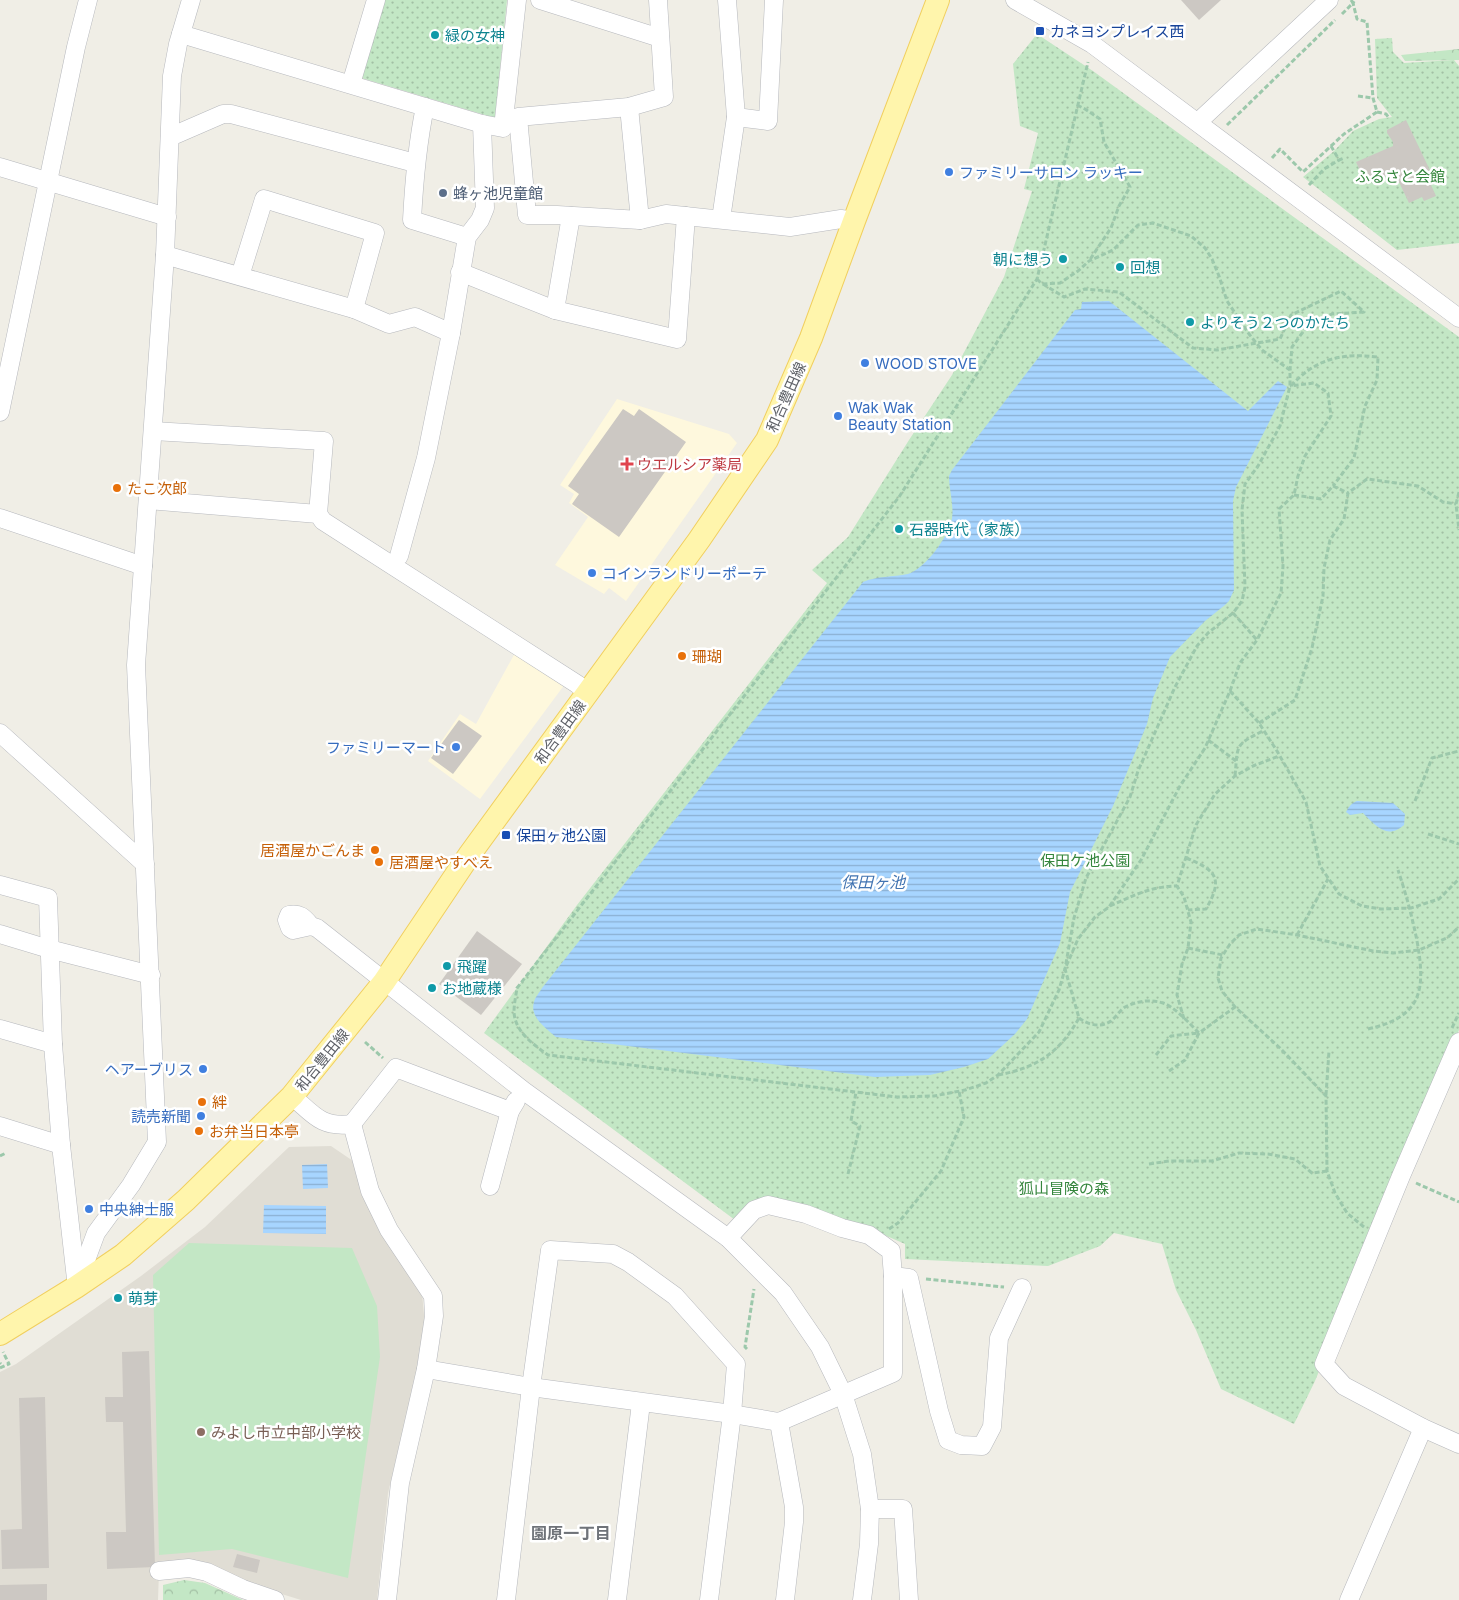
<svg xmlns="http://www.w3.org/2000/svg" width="1459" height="1600" viewBox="0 0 1459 1600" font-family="Inter,'Noto Sans JP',sans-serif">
  <defs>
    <pattern id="forest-crowns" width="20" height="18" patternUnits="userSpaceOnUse" patternTransform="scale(1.25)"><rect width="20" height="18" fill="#c3e7c5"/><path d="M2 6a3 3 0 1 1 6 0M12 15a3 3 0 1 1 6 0" fill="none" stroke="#a2bfa4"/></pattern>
    <pattern id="park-dots" width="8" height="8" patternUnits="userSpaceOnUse" patternTransform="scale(1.25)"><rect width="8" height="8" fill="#c3e7c5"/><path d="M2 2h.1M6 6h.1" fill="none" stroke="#a2bfa4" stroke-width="1.8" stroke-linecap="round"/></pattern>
    <pattern id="water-rules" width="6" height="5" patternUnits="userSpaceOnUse" patternTransform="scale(1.25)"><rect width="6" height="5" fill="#a7d5ff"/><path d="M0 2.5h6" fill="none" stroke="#8bb0d2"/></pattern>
  </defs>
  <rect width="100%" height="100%" fill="#f0eee6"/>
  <g fill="#fef8dd">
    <polygon points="617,399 729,434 737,443 626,601 609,588 604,594 555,565 588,517 569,503 574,494 560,485"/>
    <polygon points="515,653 565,684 480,799 428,761 460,714 476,724"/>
  </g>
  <polygon fill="#e0ddd4" points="331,1146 356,1163 422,1293 425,1326 418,1368 388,1493 377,1600 301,1600 272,1591 159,1571 158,1600 0,1600 0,1372 16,1364 141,1276 205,1227 289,1147"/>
  <polygon fill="#c3e7c5" points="189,1243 352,1248 377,1306 380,1357 348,1578 232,1549 159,1555 153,1275"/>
  <g fill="url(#forest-crowns)">
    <polygon points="1459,49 1459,60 1405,61 1401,55"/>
    <polygon points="184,1580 205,1583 243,1600 163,1600 163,1585"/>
  </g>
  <g fill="url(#park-dots)">
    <polygon points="379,0 507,0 495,118 358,77"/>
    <polygon points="1037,34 1093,71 1459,337 1459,1030 1315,1381 1294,1424 1221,1389 1196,1330 1176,1290 1162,1244 1114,1233 1100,1246 1048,1266 905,1259 905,1244 866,1227 769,1197 735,1220 484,1033 577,905 827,583 812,570 848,537 909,440 952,375 1004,277 1032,191 1024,189 1038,133 1020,126 1013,64"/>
    <polygon points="1392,38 1393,52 1404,63 1454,60 1459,66 1459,243 1397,250 1303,177 1334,151 1353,131 1379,119 1392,117 1377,98 1375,39"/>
  </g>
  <g fill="url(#water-rules)">
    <path d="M1109,301l139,110 30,-30 9,6 -51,100 -3,14 1,89 -5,11 -4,4 -20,16 -35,36 -17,41 -6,26 -34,82 -43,86 -10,51 -33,76 -12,15 -27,25 -24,8 -34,8 -55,2 -319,-40c-9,-8 -27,-20 -22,-35 1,-5 6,-10 8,-14l321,-406c14,-6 30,-5 45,-8 17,-5 42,-39 44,-56 2,-13 -3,-29 -3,-42l3,-6 123,-160 6,-1 1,-7z"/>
    <path d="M1357,801l36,2 12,11 -1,11c-17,15 -28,1 -41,-12l-13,2 -4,-3c3,-6 6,-9 11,-11z"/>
    <polygon points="327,1164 328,1188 303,1189 302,1165"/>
    <polygon points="264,1205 326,1206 326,1234 263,1233"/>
  </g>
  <g fill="#ccc8c3">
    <polygon points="1181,0 1221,0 1199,20"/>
    <polygon points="1406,120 1436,183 1431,185 1436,196 1424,201 1422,197 1409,203 1398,180 1395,181 1393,174 1389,174 1366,184 1356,162 1393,146 1393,142 1387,133 1387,130"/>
    <polygon points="623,409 634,416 639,409 686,442 619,537 572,504 579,494 568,486"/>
    <polygon points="459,720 482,736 453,774 431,758"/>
    <polygon points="477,931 522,964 481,1015 439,984"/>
    <polygon points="149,1351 155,1567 107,1569 106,1532 126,1532 123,1422 106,1422 105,1397 123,1397 122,1352"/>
    <polygon points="45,1397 49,1568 2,1569 1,1530 22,1529 19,1398"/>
    <polygon points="237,1554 260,1560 257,1573 233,1567"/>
    <polygon points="47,1584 47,1600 0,1600 0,1585"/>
  </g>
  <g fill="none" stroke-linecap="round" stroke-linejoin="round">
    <defs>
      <g id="minor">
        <polyline points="540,0 660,38"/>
        <polyline points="658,0 664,97 629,107 518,117 527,215 557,215 640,220 666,214 790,227 841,219 854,221"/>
        <polyline points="1015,0 1092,44 1459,318"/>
        <polyline points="181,34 482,124 503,128 517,0"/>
        <polyline points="351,84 376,0"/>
        <path d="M425,107c-8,38 -11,75 -13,113l55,17"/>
        <polyline points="629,107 640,220"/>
        <polyline points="736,117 768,121 774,0"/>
        <polyline points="1198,122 1329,0"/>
        <polyline points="170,137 223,114 231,114 415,163"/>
        <polyline points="0,167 167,217"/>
        <polyline points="721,219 736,117 727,0"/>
        <polyline points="165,255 354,309 389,324 415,317 451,333"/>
        <polyline points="460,272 555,310 677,339 686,216"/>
        <polyline points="240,276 264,199 375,233 354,309"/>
        <polyline points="555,310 571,216"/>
        <polyline points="0,412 76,47 88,0"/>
        <polyline points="153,431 324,441 318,514"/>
        <polyline points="148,500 318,514 323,521 577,684 588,693"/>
        <polyline points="0,518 143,566"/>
        <polyline points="399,556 426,458 451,333 467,237 480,220 485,208 482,124"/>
        <polyline points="0,733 145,864"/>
        <polyline points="0,885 48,898 53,1044 61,1145 76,1279"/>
        <path d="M311,926c-7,-8 -10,-13 -22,-11l-2,5 3,8 3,2 18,-4 6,2 207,163 204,147 55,55 37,54 23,47 19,60 8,55 -1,35 -7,56"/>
        <polyline points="0,934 49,949 151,975"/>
        <polyline points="0,1029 53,1044"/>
        <polyline points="1459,1042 1401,1176 1324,1364 1344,1386 1423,1428 1459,1444"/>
        <path d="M292,1096c22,19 29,32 60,28l18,67 19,39 44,66 1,20 -8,53 -26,114 -13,117"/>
        <polyline points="352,1124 396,1068 510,1111"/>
        <polyline points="0,1126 61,1145"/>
        <polyline points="490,1186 510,1111 516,1101"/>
        <polyline points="728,1238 754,1210 768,1205 806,1214 842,1228 869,1235 891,1251 893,1276 909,1278 939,1411 948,1440 961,1445 982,1446 992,1427 999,1338 1022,1288"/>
        <polyline points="76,1287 96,1233 131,1185 157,1142 136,665 165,255 172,76 178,44 191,0"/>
        <polyline points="426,1369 531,1387 732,1414 779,1422 893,1373 893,1276"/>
        <polyline points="779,1422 794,1507 794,1522 785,1600"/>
        <polyline points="870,1509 903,1509 909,1600"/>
        <polyline points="159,1571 189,1568 207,1572 243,1589 275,1600"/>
        <polyline points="506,1600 531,1387 550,1250 613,1254 628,1262 675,1296 736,1364 732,1414 709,1600"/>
        <polyline points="617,1600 641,1403"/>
        <polyline points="1349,1600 1423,1428"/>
      </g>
      <polyline id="major" points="0,1334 76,1287 123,1255 186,1200 292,1096 384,982 470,854 699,540 767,440 811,338 854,221 938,0"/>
    </defs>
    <use href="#minor" stroke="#b6b8bd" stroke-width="19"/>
    <use href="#major" stroke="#f1cf5e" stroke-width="24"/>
    <g stroke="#9cc8ab" stroke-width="3" stroke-dasharray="5 2.5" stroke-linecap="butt">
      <polyline points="1342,14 1353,3 1351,0"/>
      <polyline points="1358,96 1373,98"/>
      <polyline points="1077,105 1085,109 1100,119 1104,142 1130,187 1119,206 1111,228 1089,261"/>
      <polyline points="1377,112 1386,114 1389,118"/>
      <polyline points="1227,125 1335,20"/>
      <polyline points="1331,146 1339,160 1344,158"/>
      <polyline points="1272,158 1280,149 1303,172 1344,134 1377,112 1373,98 1367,22 1357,19 1353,3 1355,0"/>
      <polyline points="1309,185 1324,169 1339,160"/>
      <path d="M1037,279l5,5 18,-1 18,-12 11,-10 24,-11 25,-25 15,-2 38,13 14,12 7,11 7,17 8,25 22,33 13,16 28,20v16l-10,40 -22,40 -13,18 -3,26 3,77 -3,14 -9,12 -25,20 -11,13 -22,41 -37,84 -8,26 -44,81 -12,40 -9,51 -6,21 -20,42 -41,43 -12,8 -21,7 -31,6 -37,1 -349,-42c-15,-11 -33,-23 -34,-43 0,-8 2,-17 3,-24l382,-491 138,-218 51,-217"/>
      <polyline points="1043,284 1064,297 1085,289 1119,292 1193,348 1217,350 1280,339 1291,315 1341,291 1364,312 1332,314 1308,325 1292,347 1290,370"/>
      <path d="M1291,386c25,-28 51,-33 87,-29l-1,23 -12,26 -11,52 -21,28"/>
      <polyline points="1459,492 1456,504 1459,530"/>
      <polyline points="1294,495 1321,499 1333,486 1348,493"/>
      <polyline points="1233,613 1257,640"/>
      <polyline points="1230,691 1259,723 1277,751 1306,802 1320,866 1339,894 1362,906 1381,909 1411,908 1439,899 1459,879"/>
      <polyline points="1259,723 1295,700 1312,648 1323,596 1324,568 1330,540 1344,519 1348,493 1367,479 1418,486 1443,502 1456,504"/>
      <polyline points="1208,740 1236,761"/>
      <path d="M1235,776c3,-31 -1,-31 28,-45"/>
      <polyline points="1415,801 1432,758 1459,751"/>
      <polyline points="1428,834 1459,844"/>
      <path d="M1186,858c30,12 38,20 20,51l-18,1"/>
      <path d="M1110,906c22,-10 42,-20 67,-20"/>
      <polyline points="1297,935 1328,879"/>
      <polyline points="1188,948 1223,955"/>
      <path d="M1079,1018c9,7 22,10 32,3 5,-4 9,-11 14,-14 12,-6 25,-8 38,-4 12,4 27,21 36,30"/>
      <polyline points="1184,1019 1177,995 1182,964 1188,948 1191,922 1184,897 1177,886 1196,825 1215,794 1235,776 1253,766 1279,756"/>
      <polyline points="1452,1028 1459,1013"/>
      <path d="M1368,1029c54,-12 58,-39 49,-88 -5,-25 -11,-47 -19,-71"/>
      <polyline points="365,1042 383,1058"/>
      <polyline points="1156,1055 1171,1036 1198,1033"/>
      <polyline points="1169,1071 1185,1060 1199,1033 1235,1007"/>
      <path d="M998,1075c39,-7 62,-23 81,-57l-14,-49 13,-30 17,-22 14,-10 32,-47 39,-74 25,-38 25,-57 10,-28 17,-23 24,-47 2,-27 -4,-57 15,-14 4,-19 7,-20 26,-40 -3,-23 -14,-10 -24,3"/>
      <polyline points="1326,1095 1329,1051"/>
      <polyline points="0,1156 6,1153"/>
      <polyline points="1149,1164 1169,1161 1212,1161 1239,1153 1268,1154 1295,1159 1312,1173 1327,1171"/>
      <polyline points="848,1174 860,1126 851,1121 856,1092"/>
      <polyline points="1416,1183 1459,1202"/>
      <polyline points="1364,1227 1347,1213 1335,1193 1327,1171 1326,1096 1280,1048 1235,1007 1222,991 1218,978 1221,958 1230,944 1239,935 1257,929 1297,935 1373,951 1393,953 1419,950 1447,938 1459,927"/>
      <polyline points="889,1229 898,1223 941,1171 964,1117 959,1091"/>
      <polyline points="926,1279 1004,1287"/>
      <polyline points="747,1349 745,1347 754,1289"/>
      <polyline points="0,1363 1,1364"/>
      <polyline points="0,1368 9,1364 3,1352"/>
    </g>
    <use href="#minor" stroke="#fff" stroke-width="18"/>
    <use href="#major" stroke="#fff5ac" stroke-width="22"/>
  </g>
  <g fill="#1a4fb4" stroke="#fff" stroke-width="2">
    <rect x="1035" y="26" width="10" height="10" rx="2.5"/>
    <rect x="501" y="830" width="10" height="10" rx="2.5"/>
  </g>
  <g fill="#0f9aa8" stroke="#fff" stroke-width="2">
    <circle cx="435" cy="35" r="5"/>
    <circle cx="1063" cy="259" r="5"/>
    <circle cx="1120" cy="267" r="5"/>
    <circle cx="1190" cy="322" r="5"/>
    <circle cx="899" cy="529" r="5"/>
    <circle cx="447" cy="966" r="5"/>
    <circle cx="432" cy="988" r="5"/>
    <circle cx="118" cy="1298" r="5"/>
  </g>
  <g fill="#3f7fe0" stroke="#fff" stroke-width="2">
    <circle cx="949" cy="172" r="5"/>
    <circle cx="865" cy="363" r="5"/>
    <circle cx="838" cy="416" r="5"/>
    <circle cx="592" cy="573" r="5"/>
    <circle cx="456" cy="747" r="5"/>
    <circle cx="203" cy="1069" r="5"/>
    <circle cx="201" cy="1116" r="5"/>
    <circle cx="89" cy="1209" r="5"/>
  </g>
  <circle fill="#5c6f8a" stroke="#fff" stroke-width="2" cx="443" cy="193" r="5"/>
  <path fill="#e0444e" stroke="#fff" stroke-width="2" d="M624.5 456.5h5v5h5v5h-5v5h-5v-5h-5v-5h5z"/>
  <g fill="#e8710a" stroke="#fff" stroke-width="2">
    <circle cx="117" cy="488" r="5"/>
    <circle cx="682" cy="656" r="5"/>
    <circle cx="375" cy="850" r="5"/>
    <circle cx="379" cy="862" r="5"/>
    <circle cx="202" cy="1102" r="5"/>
    <circle cx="199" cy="1131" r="5"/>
  </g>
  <circle fill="#8d6e63" stroke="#fff" stroke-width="2" cx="201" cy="1432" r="5"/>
  <g text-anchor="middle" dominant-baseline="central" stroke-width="5" stroke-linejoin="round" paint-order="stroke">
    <g font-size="15" fill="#164399" stroke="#fff" text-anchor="start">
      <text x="1050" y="31">カネヨシプレイス西</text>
      <text x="516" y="835">保田ヶ池公園</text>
    </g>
    <g font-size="15" fill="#0d838f" stroke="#fff" text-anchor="start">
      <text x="445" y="35">緑の女神</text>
      <text x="1053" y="259" text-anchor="end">朝に想う</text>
      <text x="1130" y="267">回想</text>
      <text x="1200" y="322">よりそう２つのかたち</text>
      <text x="909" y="529">石器時代（家族）</text>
      <text x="457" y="966">飛躍</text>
      <text x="442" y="988">お地蔵様</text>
      <text x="128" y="1298">萌芽</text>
    </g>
    <g font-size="15" fill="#366cbe" stroke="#fff" text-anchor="start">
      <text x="959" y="172">ファミリーサロン ラッキー</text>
      <text x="875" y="363">WOOD STOVE</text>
      <text x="848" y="407">Wak Wak<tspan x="848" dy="17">Beauty Station</tspan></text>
      <text x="602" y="573">コインランドリーポーテ</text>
      <text x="446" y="747" text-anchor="end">ファミリーマート</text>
      <text x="193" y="1069" text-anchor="end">ヘアーブリス</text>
      <text x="191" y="1116" text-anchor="end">読売新聞</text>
      <text x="99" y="1209">中央紳士服</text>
    </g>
    <g font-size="15" fill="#35863d" stroke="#fff">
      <text x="1400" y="176">ふるさと会館</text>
      <text x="1085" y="860">保田ケ池公園</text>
      <text x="1064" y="1188">狐山冒険の森</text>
    </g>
    <g font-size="15" fill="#4e5e75" stroke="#fff" text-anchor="start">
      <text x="453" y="193">蜂ヶ池児童館</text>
    </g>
    <g font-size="15" fill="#5e6167" stroke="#fff">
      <text transform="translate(786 397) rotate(-66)">和合豊田線</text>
      <text transform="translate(560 732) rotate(-54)">和合豊田線</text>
      <text transform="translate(322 1060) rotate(-51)">和合豊田線</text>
    </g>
    <g font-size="15" fill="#be3a42" stroke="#fff" text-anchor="start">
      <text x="637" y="464">ウエルシア薬局</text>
    </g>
    <g font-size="15" fill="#c56008" stroke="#fff" text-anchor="start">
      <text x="127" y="488">たこ次郎</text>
      <text x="692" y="656">珊瑚</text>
      <text x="365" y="850" text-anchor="end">居酒屋かごんま</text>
      <text x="389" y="862">居酒屋やすべえ</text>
      <text x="212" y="1102">絆</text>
      <text x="209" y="1131">お弁当日本亭</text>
    </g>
    <g font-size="15" fill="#785e54" stroke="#fff" text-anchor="start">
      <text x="211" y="1432">みよし市立中部小学校</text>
    </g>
    <g font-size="16" font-style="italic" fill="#4274b2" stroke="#fff">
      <text x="873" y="882">保田ヶ池</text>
    </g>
    <g font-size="16" font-weight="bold" fill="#6f7379" stroke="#fff">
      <text x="571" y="1533">園原一丁目</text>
    </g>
  </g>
</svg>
